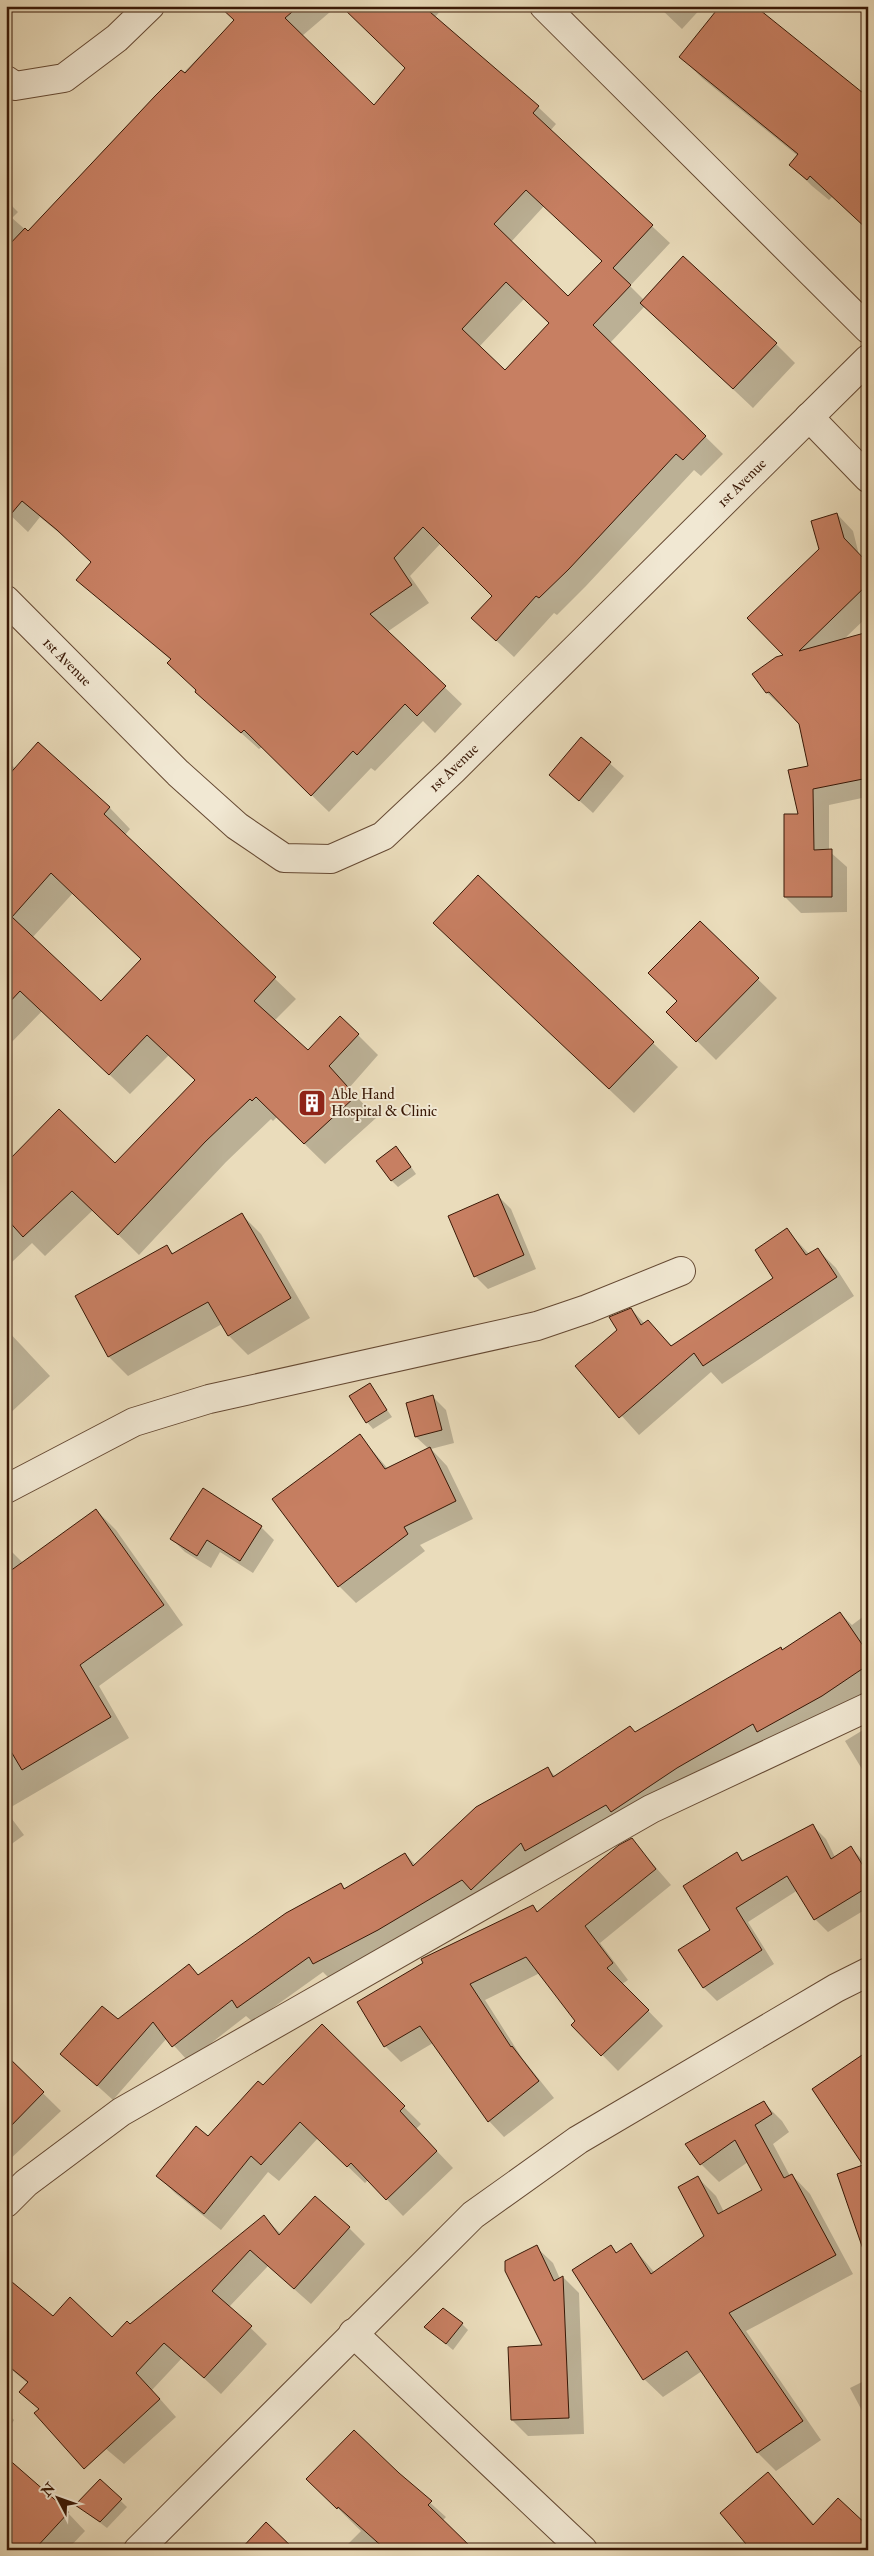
<svg xmlns="http://www.w3.org/2000/svg" width="874" height="2556" viewBox="0 0 874 2556" font-family="'IM FELL Double Pica',serif">
  <rect width="100%" height="100%" fill="#eadcbb"/>
  <filter id="stains"><feTurbulence type="fractalNoise" baseFrequency=".004" numOctaves="4"/><feColorMatrix values="0 0 0 0 .2 0 0 0 0 .09 0 0 0 0 .02 0 0 0 .5 -.17"/></filter>
  <radialGradient id="worn" r=".72"><stop offset=".6" stop-color="#630" stop-opacity="0"/><stop offset="1" stop-color="#630" stop-opacity=".3"/></radialGradient>
  <g fill="#0003" fill-rule="evenodd">
    <path d="M230,6h107l-35,30 72,70 33,-38 -66,-62h104l-11,12 104,89 18,17 -6,7 120,112 -40,43 14,14 132,44 19,19 -42,45 -108,-102 -35,37 113,111 -22,22 -7,-6 -108,116 -29,29 -3,-2 -40,44 -24,-22 3,-39 -52,-53 -31,33 19,27 -42,29 75,72 -27,29 -12,-12 -48,50 -4,-3 -42,44 -67,-65 -3,2 -45,-40 -43,-49 -93,-80 14,-17 -16,-16 -36,-30 -12,15 -22,-21v-311l12,12 -6,6 16,14 207,-212zM544,206l59,56 -35,36 -57,-56zM525,298l25,25 -45,48 -26,-24z"/>
    <polygon points="658,6 703,6 682,29"/>
    <polygon points="798,6 820,6 801,10"/>
    <polygon points="681,57 860,92 866,85 868,86 868,230 832,197 829,200 812,186 791,165 798,156 702,78"/>
    <polygon points="837,514 853,531 859,555 868,564 868,616 843,640 868,633 868,851 862,798 829,805 829,851 847,867 847,912 801,913 785,897 809,767 800,723 767,693 785,656 820,549"/>
    <polygon points="581,738 624,776 593,813 551,775"/>
    <path d="M38,744l72,64 20,21 -5,6 171,164 -22,22 34,31 50,-17 20,20 -29,33 27,30 -51,46 -48,-47 -4,4 -2,-2 -45,43 -87,93 -46,-45 -48,46 -13,-13 -20,19 -6,-6v-99l4,4 105,4 81,-84 -27,-26 -39,39 -88,-83 -36,37v-288l10,9zM73,893l69,66 -41,44 -69,-65z"/>
    <polygon points="700,922 777,998 716,1060 668,1012 678,1002"/>
    <polygon points="459,947 653,1043 678,1067 634,1113"/>
    <polygon points="402,1154 416,1174 398,1187 392,1181"/>
    <polygon points="498,1196 511,1209 536,1269 488,1289 475,1276"/>
    <polygon points="241,1214 261,1234 310,1318 248,1355 229,1336 222,1324 128,1376 109,1357 76,1296 166,1247 174,1254"/>
    <polygon points="786,1229 810,1255 818,1250 836,1268 854,1296 722,1384 711,1372 639,1435 577,1366 619,1331 631,1309 645,1324 648,1321 672,1346 775,1278"/>
    <polygon points="6,1329 50,1376 6,1417"/>
    <polygon points="370,1385 392,1417 373,1429 367,1422"/>
    <polygon points="433,1397 446,1410 454,1443 431,1449 447,1466 473,1519 420,1545 425,1551 356,1603 339,1586 274,1499 360,1436 388,1469 429,1449 416,1437"/>
    <polygon points="96,1510 116,1530 183,1625 99,1686 129,1738 6,1810 6,1546 23,1563"/>
    <polygon points="261,1527 274,1540 253,1573 220,1552 211,1568 185,1552 172,1539"/>
    <polygon points="840,1613 852,1625 868,1613 868,1690 837,1711 541,1865 535,1859 487,1904 329,1978 323,1972 253,2022 246,2016 188,2061 167,2038 113,2100 62,2054 118,2020 189,1965 199,1976 341,1885 346,1890 405,1854 416,1865 548,1769 556,1777 782,1651"/>
    <polygon points="868,1727 868,1779 845,1741"/>
    <polygon points="6,1811 24,1835 6,1848"/>
    <polygon points="813,1826 826,1839 835,1857 851,1848 864,1861 868,1867 868,1908 828,1932 815,1919 798,1890 748,1922 774,1964 717,2001 704,1988 680,1950 711,1930 736,1853 744,1861"/>
    <polygon points="632,1840 671,1885 600,1943 628,1980 622,1984 663,2026 618,2071 573,2025 577,2021 540,1973 485,2000 522,2058 554,2098 504,2137 489,2121 433,2043 401,2062 385,2046 359,2003 533,1906 538,1912"/>
    <polygon points="322,2026 421,2124 416,2129 453,2168 403,2216 368,2180 365,2183 318,2138 279,2181 268,2172 221,2230 175,2193 158,2176 208,2137 263,2087"/>
    <polygon points="11,2062 61,2111 6,2163 6,2067"/>
    <polygon points="764,2103 782,2121 789,2132 773,2144 790,2176 792,2175 810,2194 853,2274 746,2331 821,2440 776,2471 758,2453 702,2371 663,2397 644,2379 611,2246 617,2253 631,2245 655,2273 706,2236 698,2178 716,2196 724,2212 764,2191 748,2162 719,2182 701,2164"/>
    <polygon points="264,2217 282,2235 349,2228 365,2244 311,2304 268,2266 229,2307 267,2344 221,2394 182,2358 152,2390 176,2417 124,2464 6,2365 6,2296 53,2318 113,2338"/>
    <polygon points="536,2247 553,2263 560,2279 563,2277 579,2293 584,2434 528,2436 512,2420 544,2347"/>
    <polygon points="462,2324 468,2330 453,2350 426,2327"/>
    <polygon points="868,2379 868,2422 850,2388"/>
    <polygon points="6,2412 14,2420 6,2434"/>
    <polygon points="398,2474 446,2517 443,2520 470,2546 467,2550 342,2550 361,2531 308,2479"/>
    <polygon points="768,2474 815,2525 752,2550"/>
    <polygon points="100,2481 127,2507 107,2528 77,2505"/>
    <polygon points="68,2513 85,2531 67,2550 6,2550"/>
  </g>
  <g fill="#c77f62" stroke="#391806" fill-rule="evenodd">
    <path d="M219,6h80l-14,12 89,87 31,-37 -64,-62h82l116,100 -6,7 120,112 -40,43 18,17 -38,40 113,111 -23,24 -7,-6 -107,115 -30,29 -3,-2 -40,45 -25,-23 21,-22 -69,-69 -29,31 18,27 -42,29 76,72 -29,30 -12,-12 -48,51 -4,-4 -42,45 -67,-66 -3,3 -46,-41 1,-2 -29,-27 4,-4 -95,-79 15,-18 -34,-32 -35,-29 -16,19v-272l19,-20 3,3 127,-135 26,-26 4,3 49,-53zM526,190l76,71 -34,35 -74,-72zM506,282l43,41 -44,47 -43,-41z"/>
    <polygon points="720,6 755,6 868,97 868,230 810,176 807,180 789,165 798,154 679,57"/>
    <polygon points="683,256 777,343 733,389 640,303"/>
    <polygon points="837,513 844,538 868,563 868,584 799,651 868,632 868,778 813,789 814,850 832,849 832,897 784,897 784,814 798,814 788,770 808,766 799,724 769,692 766,693 752,674 776,657 783,655 747,618 819,549 811,521"/>
    <polygon points="581,737 611,762 579,801 549,775"/>
    <path d="M38,742l72,65 -6,7 172,163 -22,24 54,49 32,-34 19,18 -30,32 27,30 -52,48 -48,-47 -4,4 -2,-2 -45,43 -87,93 -46,-44 -49,46 -17,-19v-55l53,-54 56,54 80,-83 -48,-45 -38,40 -89,-84 -14,15v-228zM51,873l90,86 -40,42 -89,-84z"/>
    <polygon points="478,875 654,1042 609,1089 433,923"/>
    <polygon points="700,921 759,978 696,1042 666,1012 677,1001 648,973"/>
    <polygon points="396,1146 411,1167 391,1181 376,1161"/>
    <polygon points="498,1194 524,1255 474,1277 448,1216"/>
    <polygon points="242,1213 291,1298 228,1336 208,1302 108,1357 75,1296 167,1245 172,1254"/>
    <polygon points="787,1228 806,1255 818,1248 837,1277 703,1366 694,1353 619,1418 575,1366 617,1330 609,1317 631,1308 641,1325 648,1320 671,1346 773,1278 755,1250"/>
    <polygon points="370,1383 387,1410 366,1423 349,1396"/>
    <polygon points="433,1395 442,1430 415,1437 406,1403"/>
    <polygon points="360,1434 385,1469 430,1447 456,1501 404,1527 408,1534 338,1587 272,1499"/>
    <polygon points="203,1488 262,1526 240,1561 207,1540 197,1556 170,1539"/>
    <polygon points="96,1509 164,1605 80,1665 111,1717 22,1770 6,1743 6,1574"/>
    <polygon points="840,1612 868,1653 868,1665 822,1696 757,1732 753,1724 677,1768 611,1812 606,1805 525,1851 521,1843 471,1890 462,1880 378,1930 313,1964 309,1957 237,2008 232,2000 172,2047 153,2022 97,2086 60,2054 102,2006 118,2019 189,1964 198,1975 286,1913 341,1883 344,1889 405,1853 413,1866 476,1807 548,1767 553,1777 630,1726 635,1732 781,1647 782,1650"/>
    <polygon points="813,1824 831,1859 851,1846 868,1874 868,1887 814,1920 787,1876 736,1908 762,1950 703,1988 678,1950 710,1930 683,1886 737,1852 742,1861"/>
    <polygon points="632,1838 656,1869 585,1926 613,1963 607,1968 649,2010 601,2056 571,2025 575,2021 526,1957 470,1984 511,2047 512,2046 539,2081 488,2122 420,2026 384,2047 357,2002 423,1963 421,1959 533,1905 537,1912 619,1845"/>
    <polygon points="322,2024 405,2106 400,2111 437,2151 386,2200 351,2163 347,2167 300,2122 261,2165 251,2156 204,2214 156,2176 196,2126 208,2136 258,2081 263,2085"/>
    <polygon points="868,2051 868,2252 864,2252 837,2174 863,2165 812,2089"/>
    <polygon points="6,2055 44,2092 6,2131"/>
    <polygon points="764,2101 772,2114 755,2125 784,2178 792,2174 836,2255 729,2313 803,2421 757,2453 687,2351 643,2380 572,2270 611,2245 616,2253 631,2243 651,2274 704,2236 678,2187 698,2176 718,2214 762,2190 735,2140 700,2165 685,2144"/>
    <polygon points="315,2196 350,2227 294,2289 250,2250 212,2291 252,2326 204,2378 164,2343 136,2373 160,2399 84,2469 34,2413 39,2409 19,2392 28,2382 6,2364 6,2277 53,2316 70,2297 112,2337 127,2321 130,2324 264,2215 279,2235"/>
    <polygon points="537,2245 554,2281 563,2276 569,2418 511,2420 508,2347 542,2345 505,2271 505,2261"/>
    <polygon points="443,2308 463,2323 446,2344 424,2327"/>
    <polygon points="354,2430 399,2473 432,2501 428,2505 474,2550 386,2550 338,2507 337,2509 306,2479"/>
    <polygon points="6,2457 69,2512 34,2550 6,2550"/>
    <polygon points="768,2472 813,2525 838,2498 868,2526 868,2550 751,2550 720,2513"/>
    <polygon points="100,2479 122,2499 100,2522 75,2505"/>
    <polygon points="266,2522 295,2550 240,2550"/>
  </g>
  <g fill="none" stroke-linecap="round" stroke-linejoin="round">
    <defs>
      <g id="minor">
        <polyline points="544,6 868,329"/>
        <polyline points="6,80 15,86 64,78 117,38 150,6"/>
        <polyline points="809,417 868,478"/>
        <polyline points="6,600 178,773 237,826 284,858 331,859 383,836 453,770 868,359"/>
        <polyline points="6,1489 134,1422 209,1399 537,1326 587,1309 681,1271"/>
        <polyline points="6,2203 26,2183 121,2112 651,1809 868,1707"/>
        <polyline points="353,2333 583,2550"/>
        <polyline points="138,2550 473,2215 578,2140 836,1988 868,1972"/>
      </g>
    </defs>
    <use href="#minor" stroke="#654933" stroke-width="30"/>
    <use href="#minor" stroke="#f1e8d3" stroke-width="28"/>
  </g>
  <defs>
    <symbol id="building-square" viewBox="-11 -11 22 22"><rect x="-9" y="-9" width="18" height="18" rx="4" fill="#8f2418" stroke="#f1e8d3"/><path d="M-4-6H4V6H1V3H-1V6H-4ZM-2.5-4.3h1.7v1.8h-1.7ZM.8-4.3h1.7v1.8H.8ZM-2.5-1h1.7V.8h-1.7ZM.8-1h1.7V.8H.8Z" fill="#fff"/></symbol>
  </defs>
  <g fill-rule="evenodd">
    <use href="#building-square" x="296" y="1087" width="32" height="32"/>
  </g>
  <g text-anchor="middle" dominant-baseline="central" stroke-width="4" stroke-linejoin="round" paint-order="stroke">
    <g font-size="15" fill="#391806" stroke="#f1e8d3">
      <text transform="translate(742 483) rotate(-45)">1st Avenue</text>
      <text transform="translate(67 662) rotate(45)">1st Avenue</text>
      <text transform="translate(454 768) rotate(-44)">1st Avenue</text>
    </g>
    <g font-size="15" fill="#391806" stroke="#f1e8d3" text-anchor="start">
      <text x="331" y="1094">Able Hand<tspan x="331" dy="17">Hospital &amp; Clinic</tspan></text>
    </g>
  </g>
  <rect width="874" height="2556" fill="none" stroke="#eadcbb" stroke-width="25"/>
  <rect x="8" y="8" width="859" height="2541" fill="none" stroke="#391806" stroke-width="2.5"/>
  <rect x="12" y="12" width="849" height="2531" fill="none" stroke="#391806"/>
  <g transform="translate(58 2498) rotate(311)" stroke="#f1e8d3" stroke-width="4" paint-order="stroke">
  <path d="M0-4L9 19L0 12L-9 19Z" fill="#391806"/>
  <text y="-8" font-size="14" font-weight="bold" text-anchor="middle" fill="#391806">N</text>
  </g>
  <rect width="100%" height="100%" filter="url(#stains)"/>
  <rect width="100%" height="100%" fill="url(#worn)"/>
</svg>
